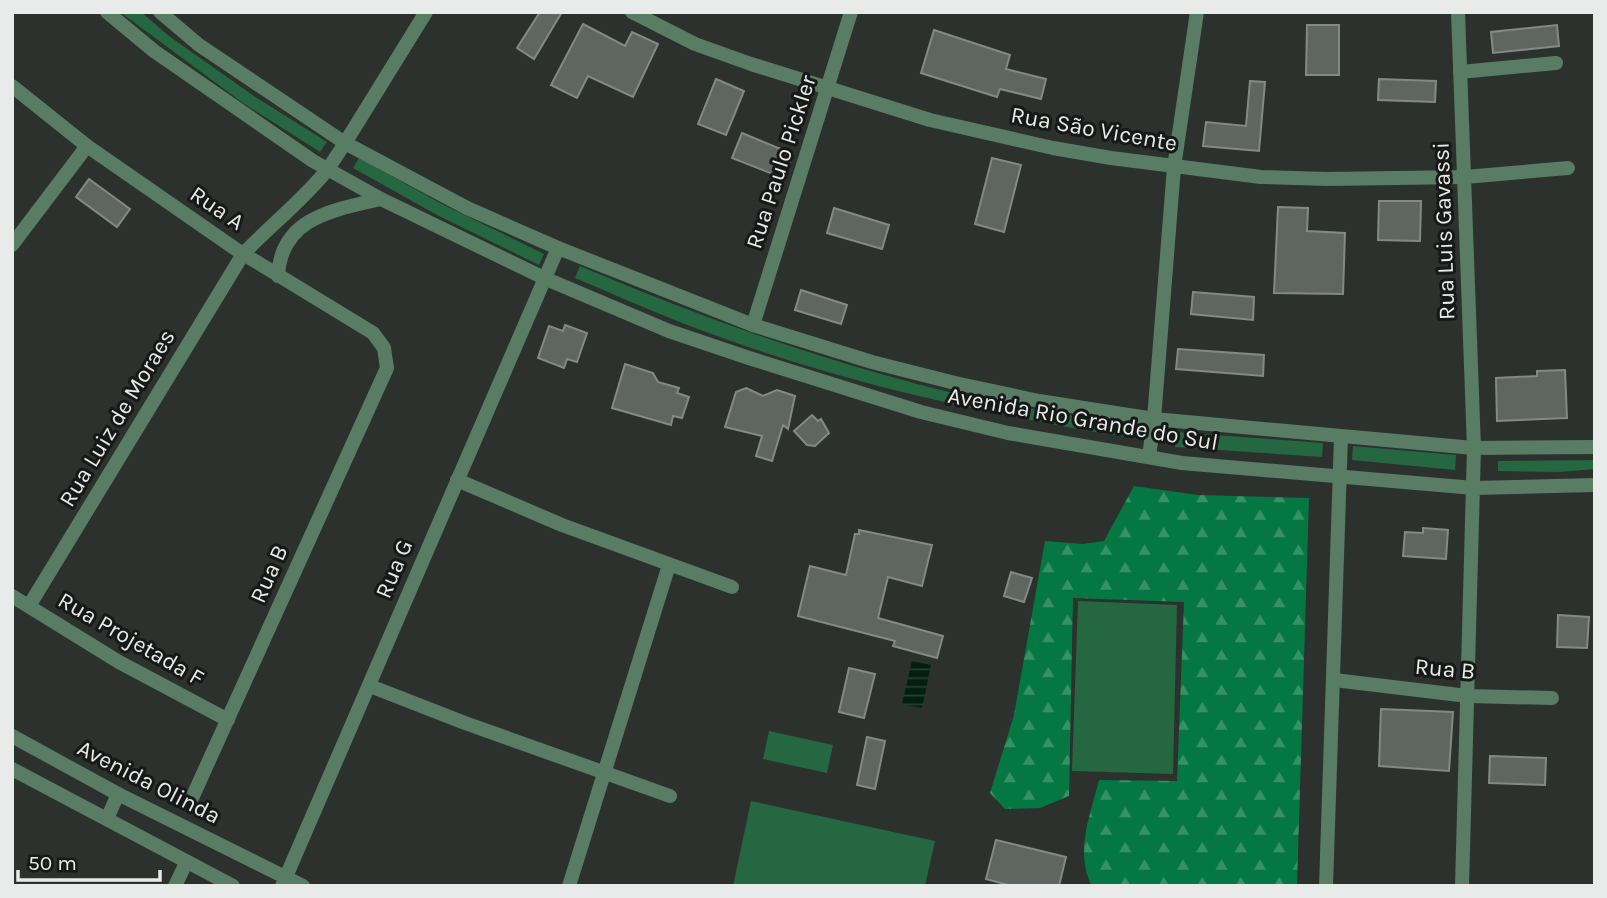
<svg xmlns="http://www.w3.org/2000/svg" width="1607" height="898" viewBox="0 0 1607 898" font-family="Karla,sans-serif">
  <defs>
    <pattern id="forest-firs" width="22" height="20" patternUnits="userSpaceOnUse" patternTransform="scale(1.75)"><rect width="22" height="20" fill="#057742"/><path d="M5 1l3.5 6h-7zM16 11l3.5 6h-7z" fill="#369166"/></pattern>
    <pattern id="water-rules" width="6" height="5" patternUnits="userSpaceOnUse" patternTransform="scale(1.75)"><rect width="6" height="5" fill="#021e0d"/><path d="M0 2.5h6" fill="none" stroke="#273f30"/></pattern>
  </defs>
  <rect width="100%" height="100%" fill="#2c312d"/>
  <g fill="#246740">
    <polygon points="120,12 141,12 169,36 251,94 327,142 320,152 243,103"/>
    <polygon points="359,158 442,204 544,254 539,265 437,215 353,168"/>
    <path d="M580,266c117,50 237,93 361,124 63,16 129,25 193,36l-2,12c-147,-24 -294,-56 -434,-109 -41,-15 -82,-34 -123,-51z"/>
    <polygon points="1176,432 1323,443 1322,457 1175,447"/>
    <polygon points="1353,446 1456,455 1455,470 1352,460"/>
    <polygon points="1595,460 1595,469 1560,472 1498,471 1498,461"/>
    <polygon points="1078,601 1177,605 1173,774 1072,771"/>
    <polygon points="769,731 833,745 827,773 763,759"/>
    <polygon points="751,801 935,841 925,886 733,886"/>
  </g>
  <path fill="url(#forest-firs)" d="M1134,486l64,9 111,3 -12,388h-205c-18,-34 -1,-73 7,-106l78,1 7,-179 -111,-4 -4,198 -29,12 -35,1 -15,-16 24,-78 31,-174 38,3 21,-3z"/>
  <polygon fill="url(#water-rules)" points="912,661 931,665 922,708 902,704"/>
  <g fill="#5f6561" stroke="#838a85" stroke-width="2">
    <polygon points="540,12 562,12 534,59 517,48"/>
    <polygon points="583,24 625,46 632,32 658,44 633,97 588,76 577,98 551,85"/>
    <polygon points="1307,25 1339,25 1339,75 1306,75"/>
    <polygon points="1557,25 1559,46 1493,53 1491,32"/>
    <polygon points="934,30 1010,55 1006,69 1046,79 1041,99 1000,89 997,97 921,73"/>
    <polygon points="716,79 744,91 726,135 698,124"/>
    <polygon points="1379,79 1436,81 1435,102 1378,100"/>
    <polygon points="1250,81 1265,82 1259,151 1203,146 1206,122 1246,126"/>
    <polygon points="742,133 793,154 783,178 732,158"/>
    <polygon points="992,158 1021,165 1004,232 975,224"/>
    <polygon points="89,179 130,209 117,227 76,197"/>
    <polygon points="1379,201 1421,201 1420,241 1378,240"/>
    <polygon points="1278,207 1308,208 1307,231 1345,233 1343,294 1274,293"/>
    <polygon points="834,208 889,225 882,249 827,233"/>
    <polygon points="801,290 847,305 841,324 795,310"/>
    <polygon points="1193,292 1254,297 1253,320 1191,314"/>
    <polygon points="565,325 587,333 577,362 567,359 564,368 538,358 549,326 563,331"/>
    <polygon points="1178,349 1264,355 1263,376 1176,369"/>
    <polygon points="625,364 653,373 658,382 679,388 677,393 689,397 682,418 673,416 671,425 612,408"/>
    <polygon points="1565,370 1567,418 1497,421 1496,378 1537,376 1537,371"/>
    <polygon points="746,388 763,396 777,390 795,396 788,429 783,425 772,461 756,456 762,436 725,427 736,392"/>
    <polygon points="812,415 818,421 821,419 829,433 815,446 807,445 794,431"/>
    <polygon points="1423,528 1448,530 1446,559 1403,556 1405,532 1423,533"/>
    <polygon points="859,530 932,545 922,586 888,577 878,618 943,636 937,658 893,646 895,641 798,616 810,566 846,575 855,534 859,534"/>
    <polygon points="1011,572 1032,578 1024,602 1004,596"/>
    <polygon points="1558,615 1589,617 1587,648 1557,647"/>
    <polygon points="849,668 875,674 864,718 839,712"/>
    <polygon points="1381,709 1453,712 1449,771 1379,766"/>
    <polygon points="867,737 885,741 875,789 857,785"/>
    <polygon points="1490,756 1546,758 1545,785 1489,783"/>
    <polygon points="996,840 1066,857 1059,886 1012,886 986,879"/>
  </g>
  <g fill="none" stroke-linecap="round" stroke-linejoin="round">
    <g stroke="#597c64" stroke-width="14">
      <polyline points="632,12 695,44 751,64 930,120 1053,148 1111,158 1261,177 1327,179 1465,177 1568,168"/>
      <polyline points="1458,12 1474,448 1462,886"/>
      <polyline points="1460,72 1556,63"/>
      <polyline points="12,86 87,146 237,250 373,333 384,348 387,368 192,798"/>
      <polyline points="345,143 426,12"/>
      <polyline points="12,245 87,146"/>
      <path d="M278,276c3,-59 56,-66 103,-77"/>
      <polyline points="753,325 851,12"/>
      <polyline points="1149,457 1154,419 1174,167 1197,12"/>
      <polyline points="457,480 562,525 732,587"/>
      <polyline points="12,596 119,662 228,720"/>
      <path d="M29,606l214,-352c28,-29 60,-54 85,-85"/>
      <polyline points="1334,680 1468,696 1552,698"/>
      <polyline points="370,686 465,723 670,796"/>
      <polyline points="175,886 186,863"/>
      <polyline points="282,886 558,248"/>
      <polyline points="569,886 669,565"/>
      <polyline points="1326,886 1341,437"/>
    </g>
    <g stroke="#597c64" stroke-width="14">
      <polyline points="107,12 154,51 313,161 381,199 544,278 669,331 749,358 921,412 1008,433 1182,463 1474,488 1595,485"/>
      <polyline points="160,12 199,45 345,143 467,208 558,248 753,325 872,362 955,383 1039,401 1154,419 1474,448 1595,447"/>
      <polyline points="328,169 345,143"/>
      <polyline points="12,736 118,794 303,886"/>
      <polyline points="12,769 233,886"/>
      <polyline points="107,819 118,794"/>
    </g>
  </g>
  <g text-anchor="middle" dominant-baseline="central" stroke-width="6" stroke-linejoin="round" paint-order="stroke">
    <g font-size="23" fill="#e8ebe9" stroke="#161917">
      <text transform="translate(1094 129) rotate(10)">Rua São Vicente</text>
      <text transform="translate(781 162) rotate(-72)">Rua Paulo Pickler</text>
      <text transform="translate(217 208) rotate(34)">Rua A</text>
      <text transform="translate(1444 231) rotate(-92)">Rua Luis Gavassi</text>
      <text transform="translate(117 418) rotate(-59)">Rua Luiz de Moraes</text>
      <text transform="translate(1083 419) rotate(10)">Avenida Rio Grande do Sul</text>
      <text transform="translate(394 569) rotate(-67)">Rua G</text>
      <text transform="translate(269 574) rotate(-66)">Rua B</text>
      <text transform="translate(131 639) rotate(30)">Rua Projetada F</text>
      <text transform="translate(1445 669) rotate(5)">Rua B</text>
      <text transform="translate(149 782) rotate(27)">Avenida Olinda</text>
    </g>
  </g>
  <rect width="1607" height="898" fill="none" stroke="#e8ebe9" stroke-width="28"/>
  <path d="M18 870v10h142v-10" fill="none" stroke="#e8ebe9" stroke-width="3.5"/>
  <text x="28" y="870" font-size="21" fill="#e8ebe9" stroke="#161917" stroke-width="5" paint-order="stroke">50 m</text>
</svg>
